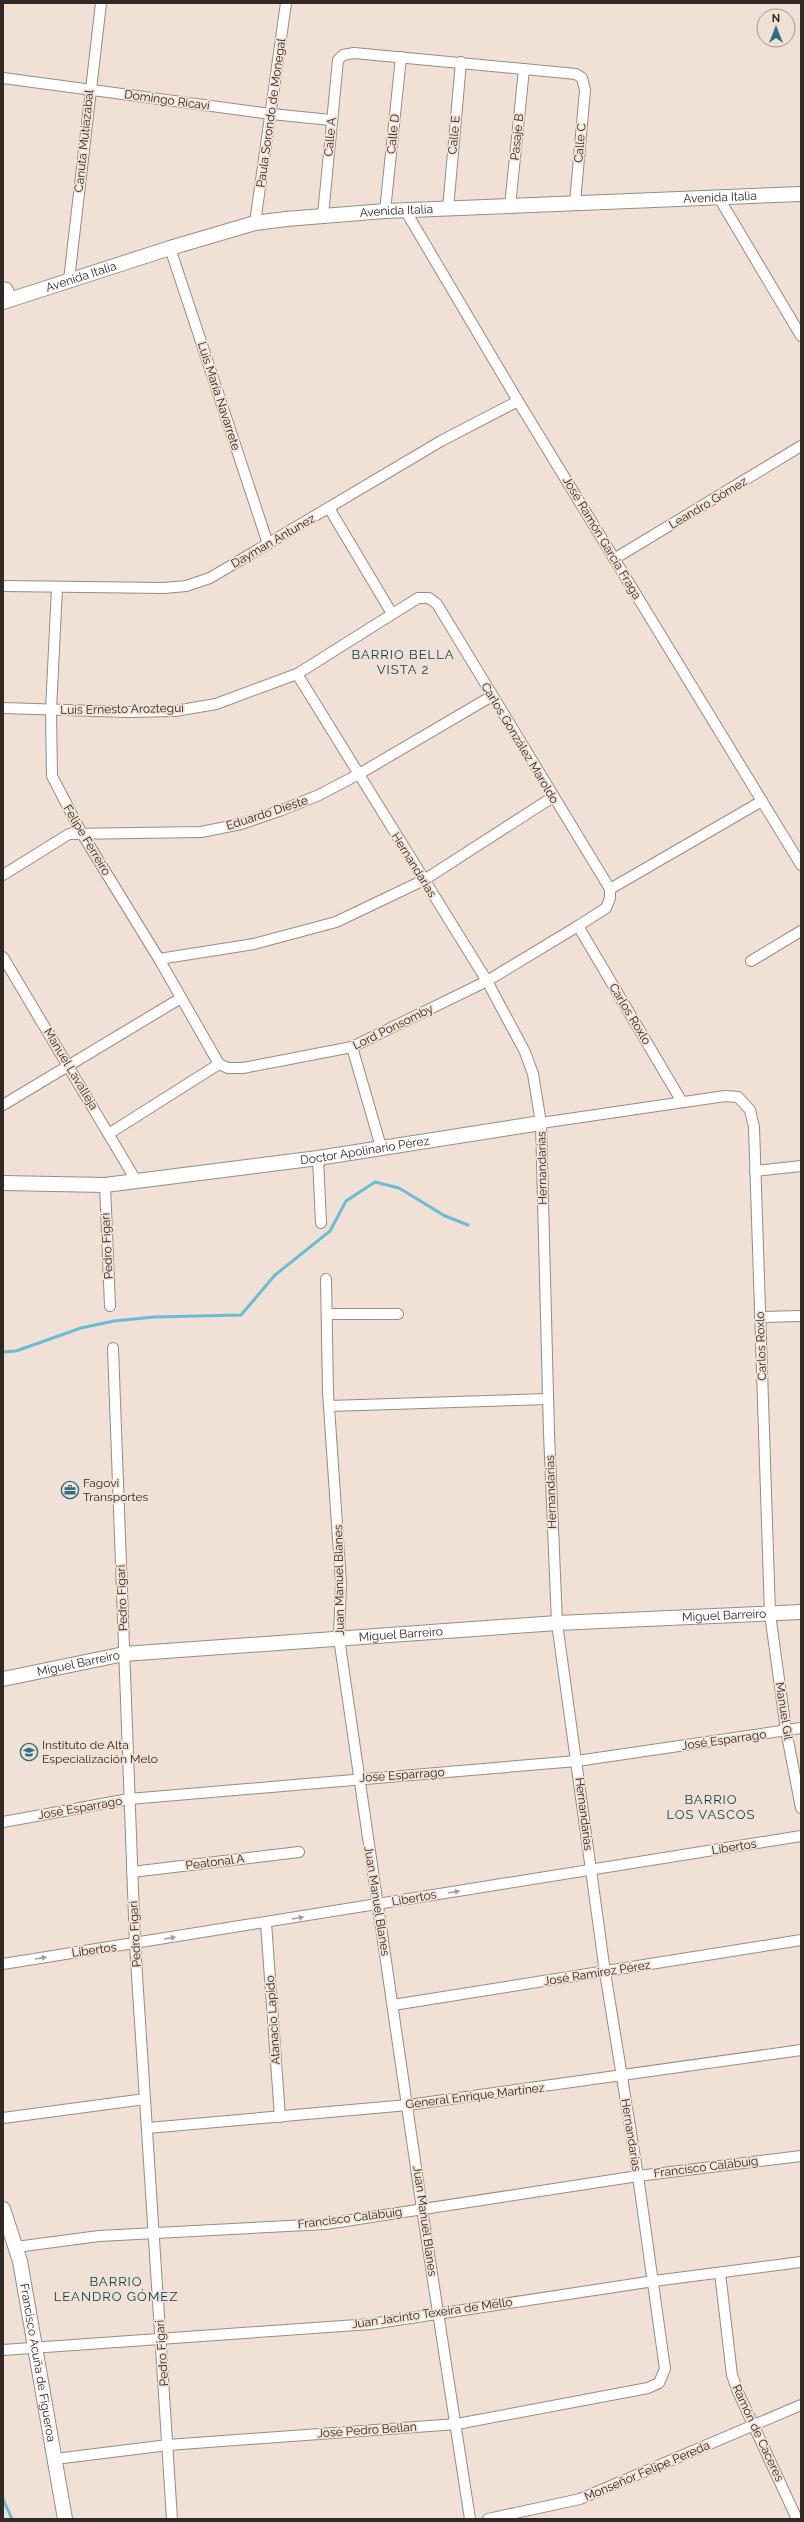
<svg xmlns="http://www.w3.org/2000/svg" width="804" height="2522" viewBox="0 0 804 2522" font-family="Raleway,sans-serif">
  <rect width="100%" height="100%" fill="#f1e0d5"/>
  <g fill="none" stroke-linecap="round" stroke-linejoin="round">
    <g stroke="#69bed6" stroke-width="3">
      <polyline points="3,1352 16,1351 81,1328 114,1321 154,1317 241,1315 275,1275 330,1231 346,1201 375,1182 399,1188 445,1216 468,1225"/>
      <polyline points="3,2499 12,2519"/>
    </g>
    <defs>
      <g id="street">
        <polyline points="3,78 271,114 331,120"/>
        <polyline points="719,198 801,336"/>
        <polyline points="510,206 524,69"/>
        <polyline points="448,209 461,62"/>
        <polyline points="405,210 518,401 801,865"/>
        <polyline points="385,211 401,57"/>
        <polyline points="323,215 338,60 343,55 354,53 576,74 582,78 585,90 575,203"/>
        <polyline points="255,223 286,3"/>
        <polyline points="170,248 268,544"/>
        <polyline points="69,280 101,3"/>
        <polyline points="3,287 7,288 12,299"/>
        <polyline points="329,508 391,612"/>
        <polyline points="614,559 801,446"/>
        <polyline points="3,586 164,588 186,586 210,578 441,441 518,401"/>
        <polyline points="57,588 51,710 52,776 81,832 159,959 219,1064"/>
        <polyline points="3,708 128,712 175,711 216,704 297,674 418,598 429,598 437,604 610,889 610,898 606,908 578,926 487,981 352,1047 243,1068 228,1068 219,1064"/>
        <polyline points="3,875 69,834 201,832 241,824 282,810 319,795 359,774 492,696"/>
        <polyline points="610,889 762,801"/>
        <polyline points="578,926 682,1102"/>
        <polyline points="3,957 137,1182"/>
        <polyline points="159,959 254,944 336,922 424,880 553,797"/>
        <polyline points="751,961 801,931"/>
        <polyline points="352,1047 381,1147"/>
        <polyline points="3,1105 181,998"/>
        <polyline points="541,1123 725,1096 738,1097 750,1110 754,1127 770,1614 786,1730 801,1808"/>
        <polyline points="110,1133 219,1064"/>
        <polyline points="318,1158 321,1223"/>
        <polyline points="755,1171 801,1166"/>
        <polyline points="105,1185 110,1306"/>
        <polyline points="326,1279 328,1392 341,1583 339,1638 422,2209 470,2519"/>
        <polyline points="327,1314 398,1314"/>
        <polyline points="760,1317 801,1316"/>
        <polyline points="113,1348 135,1944 172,2519"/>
        <polyline points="329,1406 548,1399"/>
        <polyline points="3,1822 129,1799 577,1761 801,1728"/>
        <polyline points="132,1872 299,1852"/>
        <polyline points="266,1923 280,2117"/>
        <polyline points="3,1964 801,1836"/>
        <polyline points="393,2005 801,1940"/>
        <polyline points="3,2118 145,2099"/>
        <polyline points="148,2128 408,2105 801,2050"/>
        <polyline points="16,2247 99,2236 326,2224 638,2176 801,2156"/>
        <polyline points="720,2273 732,2375 738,2392 797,2519"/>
        <polyline points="3,2350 371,2324 654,2281 801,2262"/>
        <polyline points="55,2459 168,2445 457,2424 648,2388 659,2383 665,2369 638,2176 605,1972 557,1623 549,1433 541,1123 533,1074 525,1052 487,981 297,674"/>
        <polyline points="488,2519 580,2499 801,2405"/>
      </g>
      <g id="secondary">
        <path id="s1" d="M3,302l167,-54 85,-25 31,-4 99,-8 416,-17"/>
        <path id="s2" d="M3,1183l102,2 213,-27 223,-35"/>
        <path id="s3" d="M3,1679l121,-25 433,-31 244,-11"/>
        <path id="s4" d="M3,2209l17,52 45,258"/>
      </g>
    </defs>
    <use href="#street" stroke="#9b8b81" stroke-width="12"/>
    <use href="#secondary" stroke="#9b8b81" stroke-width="16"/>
    <use href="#street" stroke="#fff" stroke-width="10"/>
    <use href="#secondary" stroke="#fff" stroke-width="14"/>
  </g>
  <defs><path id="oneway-solid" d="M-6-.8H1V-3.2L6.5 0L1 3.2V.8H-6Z"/></defs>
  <g fill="#a29f9d">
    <use href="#oneway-solid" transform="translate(454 1892) rotate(-10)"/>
    <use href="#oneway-solid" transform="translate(298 1918) rotate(-10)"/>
    <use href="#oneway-solid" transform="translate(170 1938) rotate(-9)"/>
    <use href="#oneway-solid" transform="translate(41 1958) rotate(-9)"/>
  </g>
  <defs>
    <symbol id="office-ring" viewBox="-11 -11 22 22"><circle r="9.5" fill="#f1e0d5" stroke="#2d7081" stroke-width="1.5"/><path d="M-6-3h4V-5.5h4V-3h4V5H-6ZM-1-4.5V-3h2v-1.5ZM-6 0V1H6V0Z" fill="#2d7081"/></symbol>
    <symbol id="university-ring" viewBox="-11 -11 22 22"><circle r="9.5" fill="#f1e0d5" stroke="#2d7081" stroke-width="1.5"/><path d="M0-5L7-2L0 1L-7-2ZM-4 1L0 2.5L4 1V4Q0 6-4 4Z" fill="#2d7081"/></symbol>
  </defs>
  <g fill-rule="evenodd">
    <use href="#office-ring" x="60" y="1480" width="20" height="20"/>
    <use href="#university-ring" x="19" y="1742" width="20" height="20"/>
  </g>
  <g text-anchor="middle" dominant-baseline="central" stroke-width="3.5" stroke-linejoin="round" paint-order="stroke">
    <g font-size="12" fill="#302925" stroke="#f1e0d5">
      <text transform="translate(167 100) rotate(8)">Domingo Ricavi</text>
      <text transform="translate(271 113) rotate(-82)">Paula Sorondo de Monegal</text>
      <text transform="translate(393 134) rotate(-84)">Calle D</text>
      <text transform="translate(454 135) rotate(-85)">Calle E</text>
      <text transform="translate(330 137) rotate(-85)">Calle A</text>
      <text transform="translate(517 137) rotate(-84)">Pasaje B</text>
      <text transform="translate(84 141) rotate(-84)">Canuta Mutiazabal</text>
      <text transform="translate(580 143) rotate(-85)">Calle C</text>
      <text stroke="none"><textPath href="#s1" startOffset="730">Avenida Italia</textPath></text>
      <text stroke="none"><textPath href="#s1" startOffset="406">Avenida Italia</textPath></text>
      <text stroke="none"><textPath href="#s1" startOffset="82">Avenida Italia</textPath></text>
      <text transform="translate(219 396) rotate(72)">Luis María Navarrete</text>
      <text transform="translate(708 503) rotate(-31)">Leandro Gómez</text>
      <text transform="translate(602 538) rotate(59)">José Ramón Garcia Fraga</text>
      <text transform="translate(273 541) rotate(-30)">Dayman Antunez</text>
      <text transform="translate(122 709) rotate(-1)">Luis Ernesto Aroztegui</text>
      <text transform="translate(520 743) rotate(59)">Carlos González Maroldo</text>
      <text transform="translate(267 813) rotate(-18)">Eduardo Dieste</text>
      <text transform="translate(87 840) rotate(59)">Felipe Ferreiro</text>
      <text transform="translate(414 865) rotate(58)">Hernandarias</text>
      <text transform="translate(630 1014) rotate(59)">Carlos Roxlo</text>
      <text transform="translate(393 1027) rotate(-26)">Lord Ponsomby</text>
      <text transform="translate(71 1069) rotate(59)">Manuel Lavalleja</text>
      <text stroke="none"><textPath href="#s2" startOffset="364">Doctor Apolinario Pérez</textPath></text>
      <text transform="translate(542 1168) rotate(-91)">Hernandarias</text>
      <text transform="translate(107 1246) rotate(-93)">Pedro Figari</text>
      <text transform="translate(761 1346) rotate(-92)">Carlos Roxlo</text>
      <text transform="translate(551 1492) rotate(-92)">Hernandarias</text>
      <text transform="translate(339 1580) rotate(-91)">Juan Manuel Blanes</text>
      <text transform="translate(122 1598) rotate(-92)">Pedro Figari</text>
      <text stroke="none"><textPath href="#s3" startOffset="725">Miguel Barreiro</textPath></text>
      <text stroke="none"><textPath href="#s3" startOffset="401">Miguel Barreiro</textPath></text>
      <text stroke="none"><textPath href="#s3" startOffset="77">Miguel Barreiro</textPath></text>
      <text transform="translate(784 1711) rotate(81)">Manuel Gil</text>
      <text transform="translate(724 1740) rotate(-8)">José Esparrago</text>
      <text transform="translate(402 1775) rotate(-4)">José Esparrago</text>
      <text transform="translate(80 1808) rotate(-10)">José Esparrago</text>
      <text transform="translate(584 1814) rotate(83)">Hernandarias</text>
      <text transform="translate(734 1847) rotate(-9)">Libertos</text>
      <text transform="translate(215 1862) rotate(-7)">Peatonal A</text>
      <text transform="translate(414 1898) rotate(-10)">Libertos</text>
      <text transform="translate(377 1901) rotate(81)">Juan Manuel Blanes</text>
      <text transform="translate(135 1934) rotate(-93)">Pedro Figari</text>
      <text transform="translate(94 1950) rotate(-8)">Libertos</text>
      <text transform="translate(597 1973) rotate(-9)">José Ramírez Pérez</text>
      <text transform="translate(273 2020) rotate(-94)">Atanacio Lapido</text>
      <text transform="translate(475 2096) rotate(-7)">General Enrique Martínez</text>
      <text transform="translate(631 2135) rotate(81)">Hernandarias</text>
      <text transform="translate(706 2167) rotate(-7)">Francisco Calabuig</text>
      <text transform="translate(350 2218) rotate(-7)">Francisco Calabuig</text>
      <text transform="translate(425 2221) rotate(82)">Juan Manuel Blanes</text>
      <text transform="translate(432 2313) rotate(-8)">Juan Jacinto Texeira de Mello</text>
      <text transform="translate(162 2353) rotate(-94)">Pedro Figari</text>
      <text stroke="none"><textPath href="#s4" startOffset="158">Francisco Acuña de Figueroa</textPath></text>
      <text transform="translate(367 2430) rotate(-4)">José Pedro Bellan</text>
      <text transform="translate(758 2433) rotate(65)">Ramón de Caceres</text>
      <text transform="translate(647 2471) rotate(-23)">Monseñor Felipe Pereda</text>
    </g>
    <g font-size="12" fill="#302925" stroke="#f1e0d5" text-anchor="start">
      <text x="83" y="1483">Fagovi<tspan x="83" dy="14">Transportes</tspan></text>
      <text x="42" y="1745">Instituto de Alta<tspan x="42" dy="14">Especialización Melo</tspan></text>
    </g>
    <g font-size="13" letter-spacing="1" fill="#033f4d" stroke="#f1e0d5">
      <text x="403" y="654">BARRIO BELLA<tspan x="403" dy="15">VISTA 2</tspan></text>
      <text x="711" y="1799">BARRIO<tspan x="711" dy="15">LOS VASCOS</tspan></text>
      <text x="116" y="2281">BARRIO<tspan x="116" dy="15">LEANDRO GÓMEZ</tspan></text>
    </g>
  </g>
  <rect width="804" height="2522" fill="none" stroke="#302925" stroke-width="8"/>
  <g transform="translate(776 28)"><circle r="19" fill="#f1e0d5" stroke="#a4978f"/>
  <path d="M0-3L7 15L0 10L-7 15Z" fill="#2d7081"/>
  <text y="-6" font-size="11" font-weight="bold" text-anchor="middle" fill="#302925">N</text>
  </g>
</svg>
